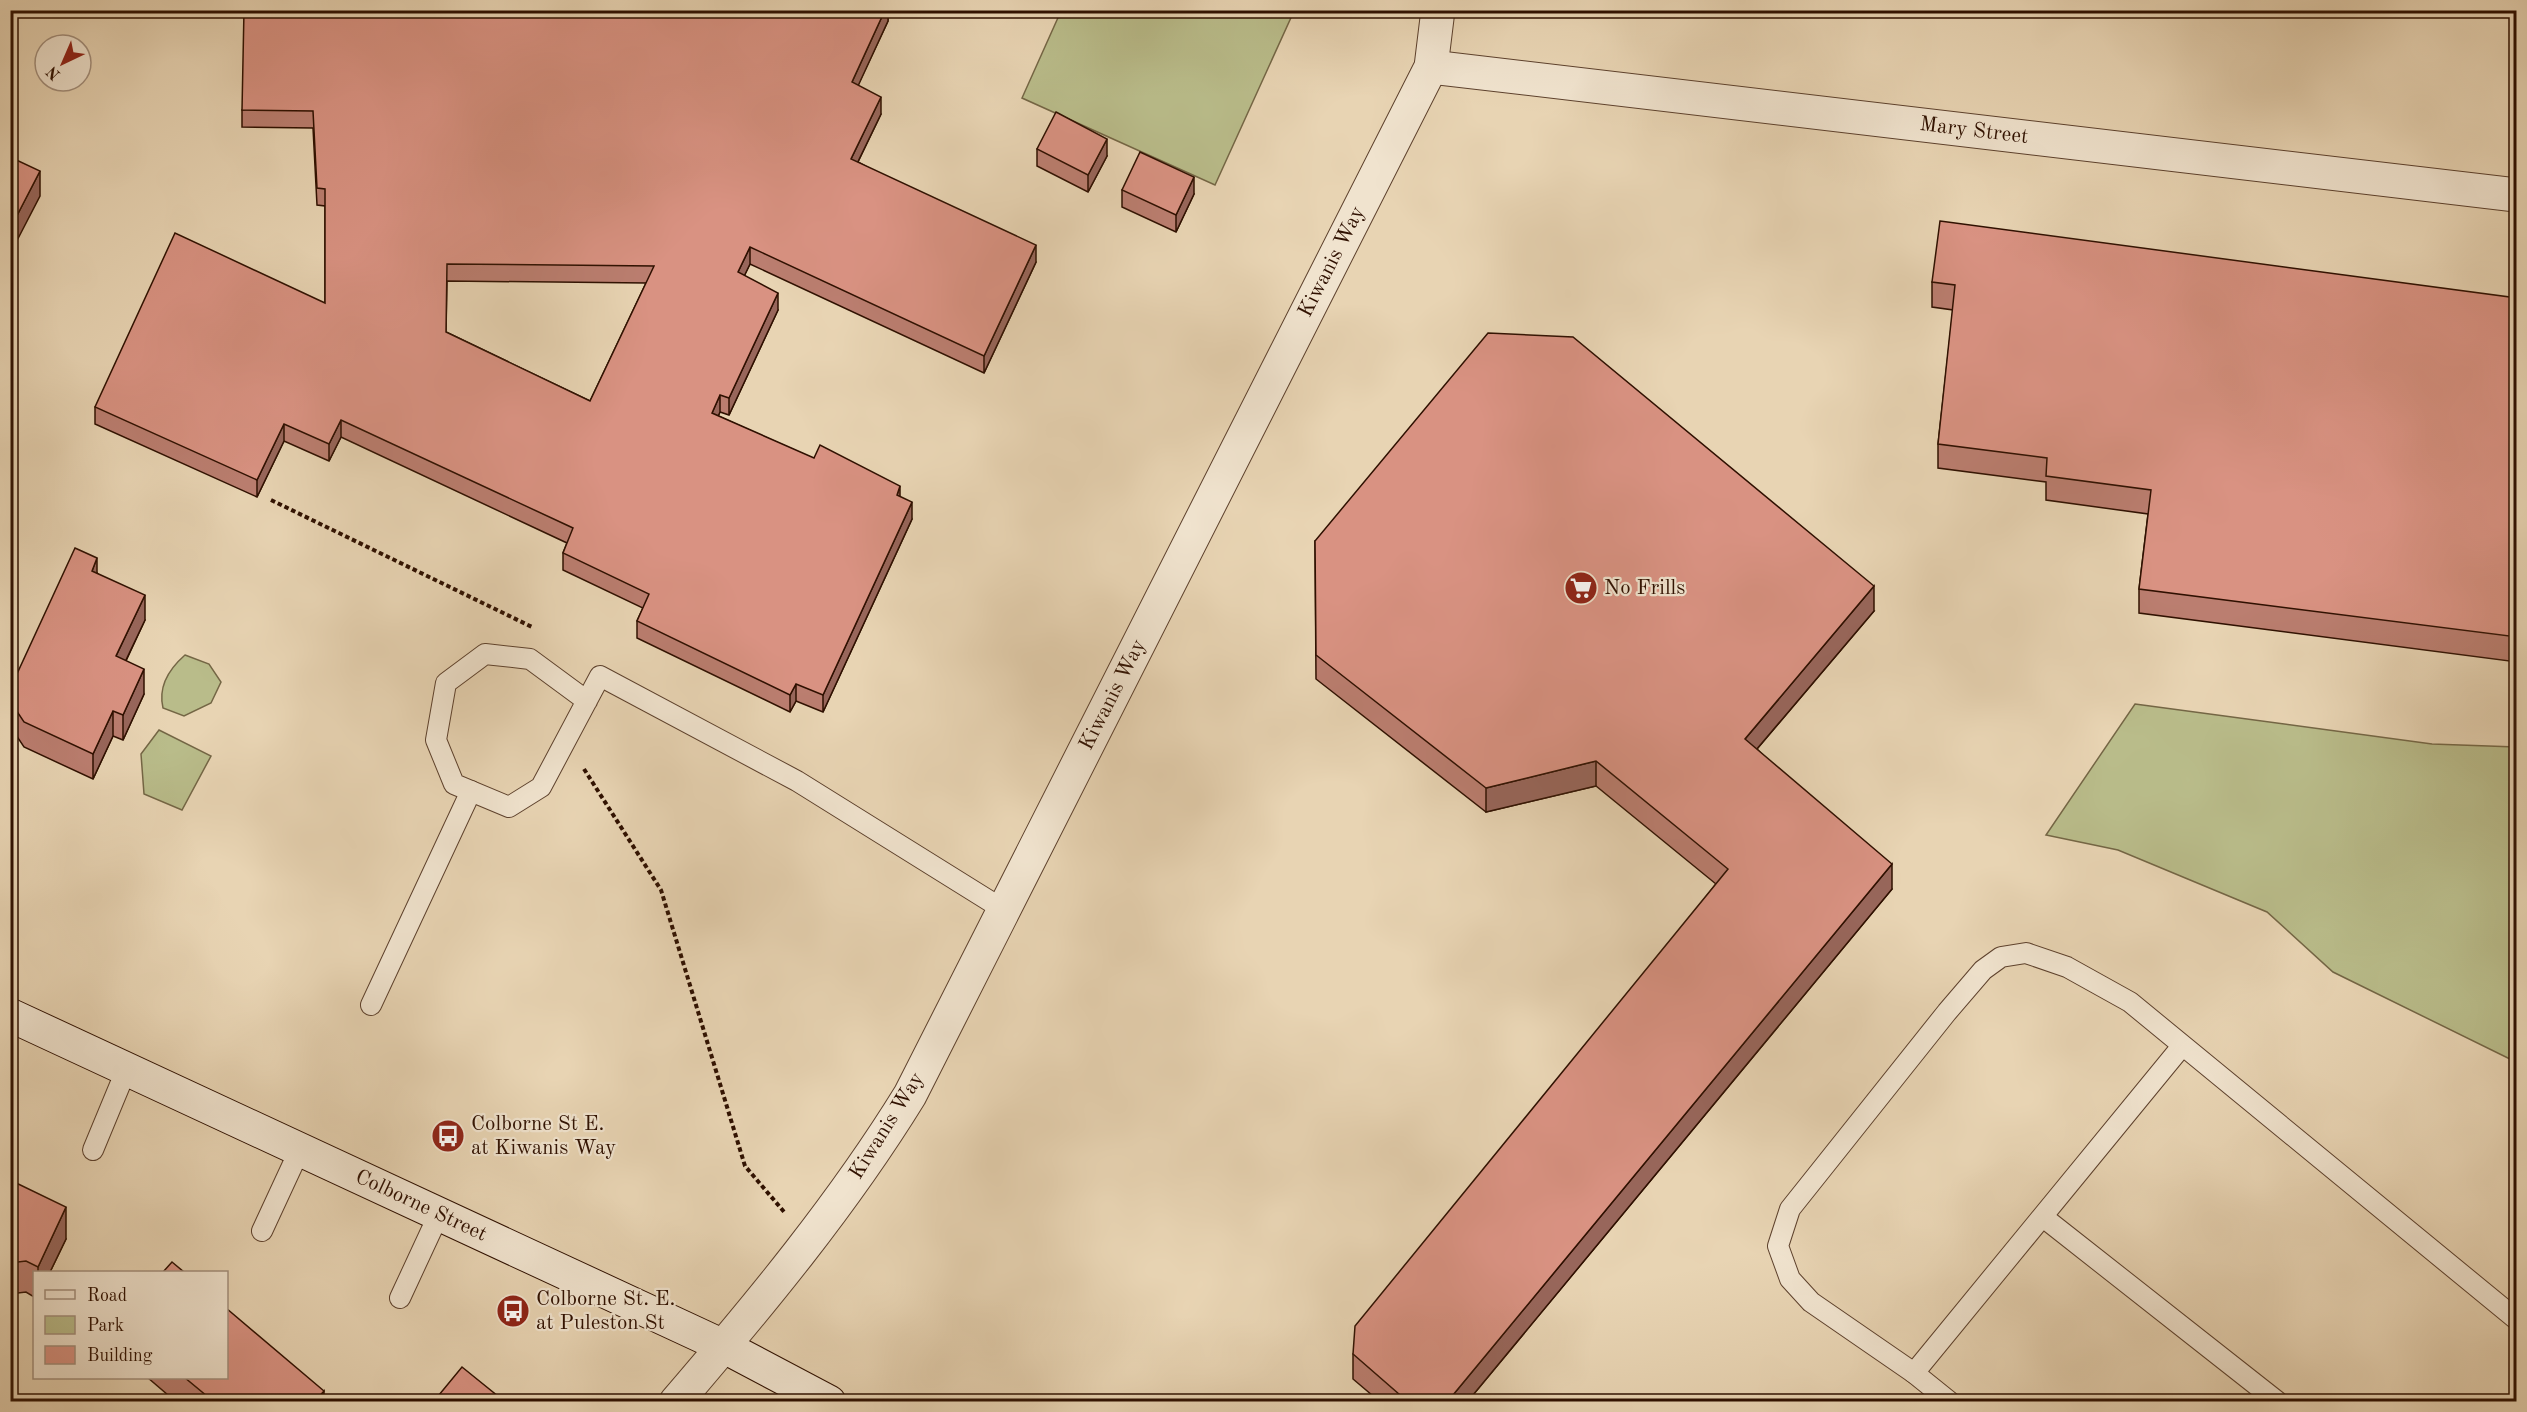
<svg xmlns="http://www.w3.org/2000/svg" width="2527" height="1412" viewBox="0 0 2527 1412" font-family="'Old Standard TT',serif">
  <rect width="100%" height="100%" fill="#e8d4b3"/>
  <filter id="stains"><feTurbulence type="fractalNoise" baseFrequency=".00333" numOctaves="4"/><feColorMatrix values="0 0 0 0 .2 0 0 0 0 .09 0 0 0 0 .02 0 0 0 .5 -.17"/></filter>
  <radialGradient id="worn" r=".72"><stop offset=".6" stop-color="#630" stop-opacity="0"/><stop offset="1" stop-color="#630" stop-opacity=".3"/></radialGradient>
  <g fill="#b9bc8a" stroke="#746645" stroke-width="1.5">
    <polygon points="1061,11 1294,11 1215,185 1022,98"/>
    <path d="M185,655l24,9 12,18 -10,21 -27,13 -21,-8c-5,-21 6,-39 22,-53z"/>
    <polygon points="2135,704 2432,744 2516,747 2516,1062 2333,972 2267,912 2118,850 2046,835"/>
    <polygon points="159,730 211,756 182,810 144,794 141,754"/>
  </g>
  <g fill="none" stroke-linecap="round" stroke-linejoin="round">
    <defs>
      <g id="service">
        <polyline points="587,701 530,659 485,654 446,683 436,740 454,784 509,807 541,787 600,676 797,781 1004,910"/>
        <polyline points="371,1005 471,791"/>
        <polyline points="93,1150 127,1068"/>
        <polyline points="2043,1217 2278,1402"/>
        <polyline points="262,1231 300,1149"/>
        <polyline points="400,1298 439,1214"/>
        <polyline points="1914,1373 2182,1046"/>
        <polyline points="1950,1402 1914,1373 1811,1302 1790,1279 1778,1246 1790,1209 1947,1012 1983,970 2001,957 2026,953 2067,967 2130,1002 2516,1319"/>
      </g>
      <g id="minor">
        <polyline points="1431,67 2516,195"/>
        <path d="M676,1402c84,-98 167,-198 234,-307l521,-1028 7,-57"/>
      </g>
      <polyline id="secondary" points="10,1015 723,1346 829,1402"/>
    </defs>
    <use href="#service" stroke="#5d412d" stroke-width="22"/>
    <use href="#minor" stroke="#5d412d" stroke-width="35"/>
    <use href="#secondary" stroke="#2f1000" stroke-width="35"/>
    <g stroke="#2f1000" stroke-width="4" stroke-dasharray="4.5 3" stroke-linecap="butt">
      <polyline points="271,500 532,627"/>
      <polyline points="584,769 661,890 745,1166 785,1213"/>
    </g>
    <use href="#service" stroke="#f0e3ce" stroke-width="20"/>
    <use href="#minor" stroke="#f0e3ce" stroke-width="33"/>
    <use href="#secondary" stroke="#f0e3ce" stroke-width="33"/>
  </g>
  <g fill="#bb7e70" stroke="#2f1000" stroke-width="1.5" fill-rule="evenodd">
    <path d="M888,10v11l-30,64 23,29 -23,48 178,100 -52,111 -234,-109 -6,12 34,34 -49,105 -9,-3 -2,4 182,81 12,22 -89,193 -27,-11 -6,11 -153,-74v-17l6,-13 -80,-38v-17l4,-10 -226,-106 -12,24 -45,-20 -27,56 -162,-73v-17l230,-104v-97l-8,-1 -4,-77 -71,-1v-17zM447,281l199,2 -56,118 -144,-69z"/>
    <polygon points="1037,149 1107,156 1088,192 1037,166"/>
    <polygon points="1122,190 1194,194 1176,232 1122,207"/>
    <polygon points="1932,282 2517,298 2517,662 2139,613 2139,589 2148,514 2046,500 2046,482 1938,468 1938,444 1953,310 1932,307"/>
    <polygon points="1315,541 1874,611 1757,749 1892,889 1468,1401 1379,1401 1353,1379 1353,1354 1716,884 1596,786 1486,812 1316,679"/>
    <polygon points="97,573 145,620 126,661 144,694 123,740 113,736 93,779 24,747 10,726 10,689"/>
    <polygon points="10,1180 66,1239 50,1272 34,1272 34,1297 26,1292 10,1294"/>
    <polygon points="147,1377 226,1377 324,1401 175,1401"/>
  </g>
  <g fill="#98665b" stroke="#2f1000" stroke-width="1.5">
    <polygon points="885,10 888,10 888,21 852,99 852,82"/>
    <polygon points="881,97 881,114 851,176 851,159"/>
    <polygon points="1107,139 1107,156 1088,192 1088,175"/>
    <polygon points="40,171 40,196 10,254 10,229"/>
    <polygon points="1194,177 1194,194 1176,232 1176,215"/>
    <polygon points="1036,245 1036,262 984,373 984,356"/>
    <polygon points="750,247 750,264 738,289 738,272"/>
    <polygon points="778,293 778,310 729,415 729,398"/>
    <polygon points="720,395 720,412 712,430 712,413"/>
    <polygon points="341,420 341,437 329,461 329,444"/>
    <polygon points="284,424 284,441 257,497 257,480"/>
    <polygon points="900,486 900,503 897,495"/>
    <polygon points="912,502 912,519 823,712 823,695"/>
    <polygon points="97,558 97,583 92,571"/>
    <polygon points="1874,586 1874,611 1745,763 1745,739"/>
    <polygon points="145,595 145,620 116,681 116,656"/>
    <polygon points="144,669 144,694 123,740 123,715"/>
    <polygon points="796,684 796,701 790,712 790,695"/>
    <polygon points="113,711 113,736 93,779 93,754"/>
    <polygon points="1596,761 1596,786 1486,812 1486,788"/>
    <polygon points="1892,864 1892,889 1468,1401 1448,1401"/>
    <polygon points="66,1207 66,1239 50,1272 38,1272 38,1267"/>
    <polygon points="324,1391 324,1401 315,1401"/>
  </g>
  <g fill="#d99282" stroke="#2f1000" stroke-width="1.5" fill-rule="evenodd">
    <path d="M244,10h641l-33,72 29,15 -30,62 185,86 -52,111 -234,-109 -12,25 40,21 -49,105 -9,-3 -8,18 102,45 6,-13 80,41 -3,9 15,7 -89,193 -27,-11 -6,11 -153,-74 12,-27 -86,-41 10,-25 -232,-108 -12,24 -45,-20 -27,56 -162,-73 80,-174 150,70v-114l-8,-1 -4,-77 -71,-1zM447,264l207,2 -64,135 -144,-69z"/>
    <polygon points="1056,112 1107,139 1088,175 1037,149"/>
    <polygon points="1140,152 1194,177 1176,215 1122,190"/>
    <polygon points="10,157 40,171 10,229"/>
    <polygon points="1940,221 2517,298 2517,637 2139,589 2151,490 2046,476 2047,458 1938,444 1955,285 1932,282"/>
    <polygon points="1488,333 1573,337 1874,586 1745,739 1892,864 1448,1401 1407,1401 1353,1354 1355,1326 1728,869 1596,761 1486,788 1316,655 1315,541"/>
    <polygon points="75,548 97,558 92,571 145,595 116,656 144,669 123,715 113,711 93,754 24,722 10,701 10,689"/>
    <polygon points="10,1180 66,1207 38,1267 26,1261 10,1263"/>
    <polygon points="172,1262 184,1272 163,1272"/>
    <polygon points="226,1308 324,1391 315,1401 213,1401 184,1377 226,1377"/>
    <polygon points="462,1367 504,1401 434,1401"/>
  </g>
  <defs>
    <symbol id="supermarket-disc" viewBox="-11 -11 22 22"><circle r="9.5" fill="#8f2418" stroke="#f0e3ce"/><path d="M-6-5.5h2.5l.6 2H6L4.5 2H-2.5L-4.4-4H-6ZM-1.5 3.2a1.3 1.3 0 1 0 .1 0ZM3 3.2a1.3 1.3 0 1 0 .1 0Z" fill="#fff"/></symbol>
    <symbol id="bus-disc" viewBox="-11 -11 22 22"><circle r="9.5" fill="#8f2418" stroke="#f0e3ce"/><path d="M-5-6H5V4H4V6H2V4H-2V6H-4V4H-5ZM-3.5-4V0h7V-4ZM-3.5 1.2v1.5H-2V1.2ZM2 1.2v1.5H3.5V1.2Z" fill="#fff"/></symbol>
  </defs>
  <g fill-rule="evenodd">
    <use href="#supermarket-disc" x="1562" y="569" width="38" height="38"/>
    <use href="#bus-disc" x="429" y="1117" width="38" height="38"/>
    <use href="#bus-disc" x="494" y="1292" width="38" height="38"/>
  </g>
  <g text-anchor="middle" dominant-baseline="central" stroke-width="4.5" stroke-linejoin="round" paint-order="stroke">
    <g font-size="21" fill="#2f1000" stroke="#f0e3ce">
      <text transform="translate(1974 131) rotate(7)">Mary Street</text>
      <text transform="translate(1332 262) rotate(-63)">Kiwanis Way</text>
      <text transform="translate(1113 695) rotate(-63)">Kiwanis Way</text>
      <text transform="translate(887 1126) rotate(-58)">Kiwanis Way</text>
      <text transform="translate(421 1206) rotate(25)">Colborne Street</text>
    </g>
    <g font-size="21" fill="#2f1000" stroke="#f0e3ce" text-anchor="start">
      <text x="1604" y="588">No Frills</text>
      <text x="471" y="1124">Colborne St E.<tspan x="471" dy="24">at Kiwanis Way</tspan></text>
      <text x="536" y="1299">Colborne St. E.<tspan x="536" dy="24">at Puleston St</tspan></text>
    </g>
  </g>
  <rect width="2527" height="1412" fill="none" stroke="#e8d4b3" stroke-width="36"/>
  <rect x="12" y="12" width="2503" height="1388" fill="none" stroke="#2f1000" stroke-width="3"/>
  <rect x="18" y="18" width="2491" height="1376" fill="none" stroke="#2f1000" stroke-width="1.5"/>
  <rect x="33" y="1271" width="195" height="108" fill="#f0e3ce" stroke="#a38f7c" stroke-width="1.5"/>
  <rect x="45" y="1290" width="30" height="9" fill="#f0e3ce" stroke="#a38f7c" stroke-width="1.5"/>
  <text x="87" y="1301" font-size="18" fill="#2f1000">Road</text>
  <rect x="45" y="1316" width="30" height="18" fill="#b9bc8a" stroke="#a38f7c" stroke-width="1.5"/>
  <text x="87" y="1331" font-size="18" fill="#2f1000">Park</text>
  <rect x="45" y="1346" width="30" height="18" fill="#d99282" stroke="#a38f7c" stroke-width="1.5"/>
  <text x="87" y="1361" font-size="18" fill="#2f1000">Building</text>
  <g transform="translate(63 63) rotate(224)"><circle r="28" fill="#f0e3ce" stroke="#a38f7c" stroke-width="1.5"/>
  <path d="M0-4.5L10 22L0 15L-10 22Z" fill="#8f2418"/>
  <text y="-9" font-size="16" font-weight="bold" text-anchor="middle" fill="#2f1000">N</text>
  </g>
  <rect width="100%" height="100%" filter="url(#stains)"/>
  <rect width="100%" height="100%" fill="url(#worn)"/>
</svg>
